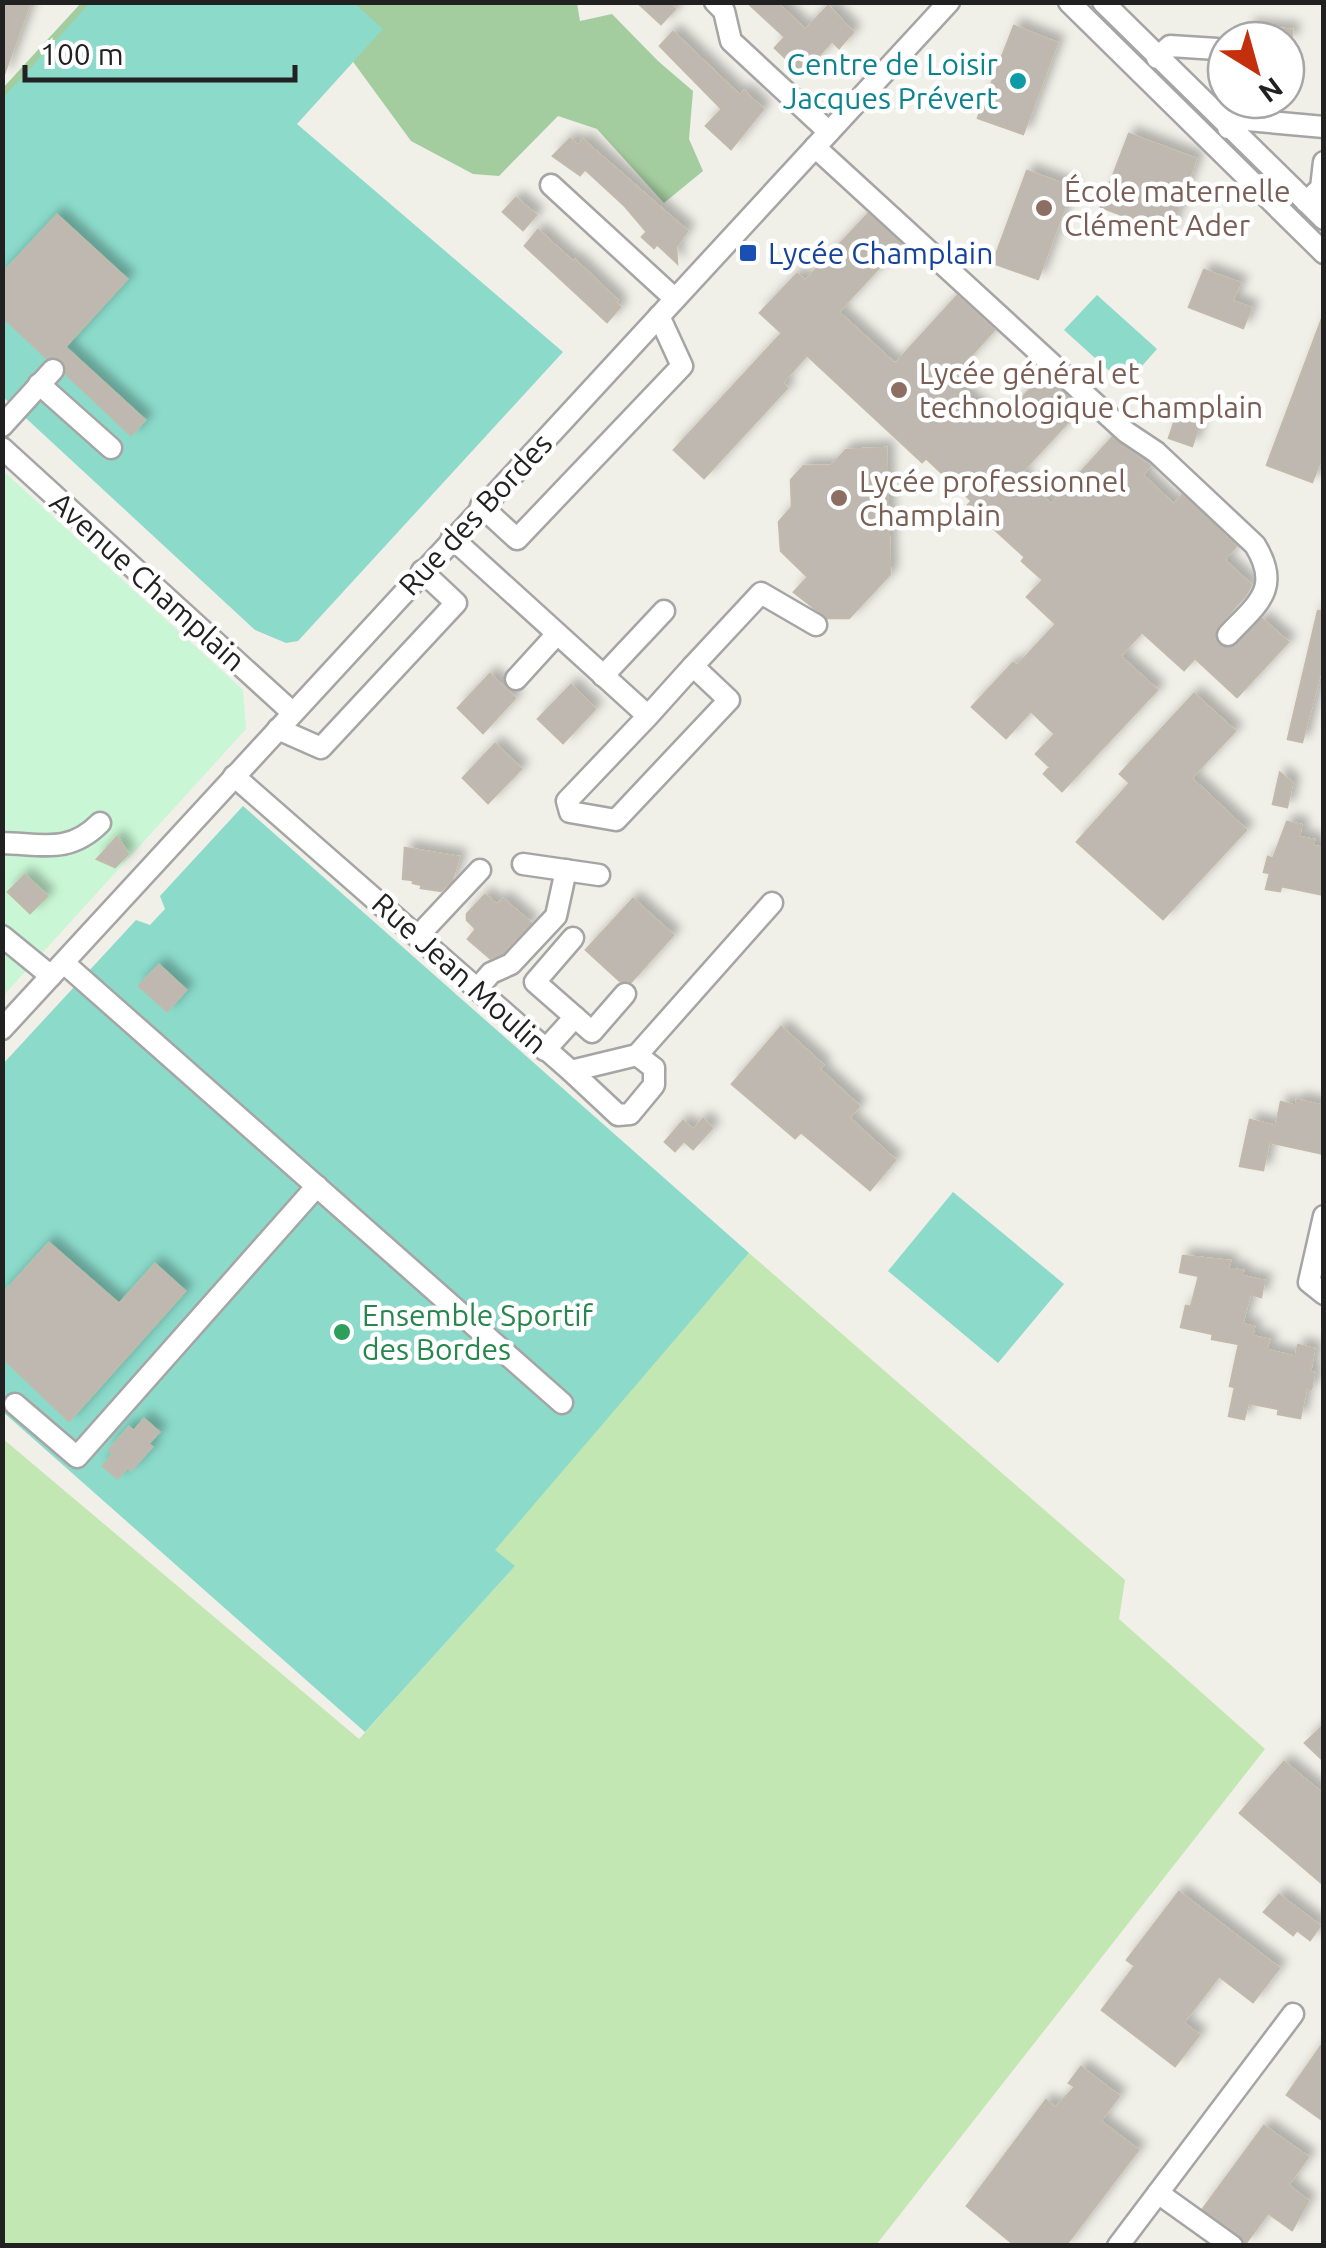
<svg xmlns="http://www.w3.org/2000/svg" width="1326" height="2248" viewBox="0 0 1326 2248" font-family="Ubuntu,sans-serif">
  <defs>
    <filter id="shadow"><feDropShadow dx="7" dy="-7" stdDeviation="5" flood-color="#0004"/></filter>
  </defs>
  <rect width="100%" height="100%" fill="#f0efe8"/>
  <polygon fill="#c2e7b2" points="749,1253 1125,1580 1119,1619 1265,1749 876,2245 3,2245 2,1438 359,1739 514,1567 494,1550"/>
  <polygon fill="#a4cd9f" points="81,3 577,3 580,21 612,14 658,61 693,91 689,139 703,171 664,203 597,129 558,116 499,176 473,174 411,141 351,59 3,189 2,89"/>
  <polygon fill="#c9f7d5" points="2,470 243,690 246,729 3,996"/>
  <g fill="#8bdaca">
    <polygon points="90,3 354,3 383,29 297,124 563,352 298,641 286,643 255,630 3,397 2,99"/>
    <polygon points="1097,295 1157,349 1125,385 1064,330"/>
    <polygon points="243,806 749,1253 495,1550 515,1566 365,1732 3,1412 2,1065 136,920 150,925 165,909 160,896"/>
    <polygon points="953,1192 1064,1284 998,1363 888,1271"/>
  </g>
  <g fill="#beb8b1" stroke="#c1b9ab" stroke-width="2.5" filter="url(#shadow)">
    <polygon points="2,2 30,2 4,74 2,74"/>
    <polygon points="637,2 668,2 675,9 661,24"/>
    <polygon points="747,2 776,2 805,30 828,6 853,32 839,48 832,41 802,74 775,48 785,37"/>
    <polygon points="1014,26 1057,43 1023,134 978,118"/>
    <polygon points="1249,26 1292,30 1291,40 1247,40"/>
    <polygon points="673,32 740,96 744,91 763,109 731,149 706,126 722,109 660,46"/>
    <polygon points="1129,134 1196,159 1169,233 1101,207"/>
    <polygon points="570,139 578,146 583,140 687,231 676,247 677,263 657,244 654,248 642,237 647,232 624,205 585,169 580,175 553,156"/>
    <polygon points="1027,171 1072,187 1038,279 993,263"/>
    <polygon points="516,198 536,215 523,230 503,212"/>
    <polygon points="868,214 901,244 838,312 895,364 957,296 994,330 949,380 998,424 1043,375 1080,409 1019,475 1051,505 1112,438 1150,466 1142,475 1174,505 1182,495 1236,546 1224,560 1251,585 1245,596 1218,626 1215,638 1218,644 1233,648 1262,619 1288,642 1237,697 1195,658 1184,670 1142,632 1120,656 1157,690 1062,791 1044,774 1050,767 1036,754 1055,734 1031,711 1006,738 972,707 1013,663 1017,666 1056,624 1027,597 1043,580 1022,561 1025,557 968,505 972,501 926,458 922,462 807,355 782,383 787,388 704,478 674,450 782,333 760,313 797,274 805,281"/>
    <polygon points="57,215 127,279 65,347 145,420 131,435 66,374 63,361 55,356 47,358 2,316 2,274"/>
    <polygon points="538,230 573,262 575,260 617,300 615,302 620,307 607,322 525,246"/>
    <polygon points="1204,270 1240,283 1232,301 1251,308 1243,328 1189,307"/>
    <polygon points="1322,319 1324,452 1312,482 1267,465"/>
    <polygon points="1176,417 1199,425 1192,446 1169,438"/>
    <polygon points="886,448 890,574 849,618 827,618 794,592 808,577 781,551 779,522 792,507 791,480 804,466 831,466 846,450"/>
    <polygon points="1318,611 1324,612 1324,649 1320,665 1322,666 1302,742 1288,739"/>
    <polygon points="490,674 515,698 483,733 458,708"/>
    <polygon points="571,685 595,709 563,743 538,719"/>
    <polygon points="1194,694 1235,731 1191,778 1246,830 1163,919 1077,842 1130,783 1120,774"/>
    <polygon points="495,744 521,769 488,803 463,778"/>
    <polygon points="1280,773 1292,783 1287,807 1273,804"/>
    <polygon points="1287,822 1301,825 1299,837 1314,840 1313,846 1324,848 1324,895 1281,886 1280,891 1266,889 1270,873 1264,872 1268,857 1273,859"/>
    <polygon points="117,837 128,854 115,867 97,859"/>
    <polygon points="405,848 459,857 452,880 441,891 421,888 422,885 413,883 413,880 403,879"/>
    <polygon points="25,875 47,896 30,913 8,892"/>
    <polygon points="485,895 497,905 503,899 531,923 503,953 490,958 468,939 476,929 467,920 467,914"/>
    <polygon points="633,899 673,935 631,982 620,981 586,950"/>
    <polygon points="159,965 186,990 167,1011 139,986"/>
    <polygon points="781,1027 823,1065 819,1069 859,1106 849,1118 895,1160 870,1190 801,1132 795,1138 732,1084"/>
    <polygon points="1297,1100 1324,1106 1324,1154 1269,1142 1263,1170 1240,1166 1250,1120 1276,1126 1281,1102 1296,1106"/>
    <polygon points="703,1119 712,1128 693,1149 684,1141 675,1151 665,1142 683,1121 693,1130"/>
    <polygon points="49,1243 119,1304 155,1264 185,1291 69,1421 2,1357 2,1295"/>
    <polygon points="1183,1256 1230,1261 1228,1268 1243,1271 1242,1276 1264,1281 1261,1297 1250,1294 1242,1324 1254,1327 1252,1336 1269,1340 1266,1350 1296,1357 1298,1345 1314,1349 1310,1372 1314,1373 1311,1389 1306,1388 1300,1418 1278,1414 1279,1409 1248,1403 1244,1419 1229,1416 1235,1387 1230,1386 1239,1344 1212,1339 1213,1334 1181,1327 1186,1306 1191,1307 1199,1276 1180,1272"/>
    <polygon points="144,1419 159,1432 148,1444 152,1447 131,1470 128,1467 117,1478 103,1466 113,1454 109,1450 129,1427 134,1431"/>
    <polygon points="1324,1725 1324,1761 1305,1743"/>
    <polygon points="1284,1762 1324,1795 1324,1885 1240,1813"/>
    <polygon points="1179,1892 1279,1968 1253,2002 1219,1976 1183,2023 1199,2035 1175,2066 1102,2010 1135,1966 1127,1960"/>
    <polygon points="1279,1895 1320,1926 1310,1940 1297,1930 1293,1935 1264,1912"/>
    <polygon points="1324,2042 1324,2121 1287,2095"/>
    <polygon points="1081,2067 1119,2096 1100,2121 1138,2150 1065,2246 1016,2246 967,2206 1046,2100 1055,2108 1075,2087 1069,2083"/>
    <polygon points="1264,2126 1308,2157 1288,2185 1308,2201 1292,2230 1268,2213 1245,2244 1240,2235 1203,2209"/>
  </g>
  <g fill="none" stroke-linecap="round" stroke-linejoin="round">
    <defs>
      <g id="minor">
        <polyline points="715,2 724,11 731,41 829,132"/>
        <polyline points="1069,2 1324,253"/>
        <polyline points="1103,2 1324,219"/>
        <polyline points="1157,58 1170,46 1217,49"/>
        <polyline points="1228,128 1236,119 1324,127"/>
        <path d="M815,147l311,285 30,20 99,93c27,44 2,59 -27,90"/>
        <polyline points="551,185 674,298"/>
        <polyline points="1306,202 1321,188 1324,162"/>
        <polyline points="39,384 111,448"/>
        <polyline points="2,426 53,370"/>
        <polyline points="2,448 293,713"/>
        <polyline points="481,506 517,539 682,366 659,316"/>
        <polyline points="452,538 648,716 567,801 570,812 616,820 729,700 693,666 648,716"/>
        <polyline points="693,666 761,593 816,625"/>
        <polyline points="603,676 664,611"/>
        <polyline points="516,679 557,634"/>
        <polyline points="278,729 321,748 456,603 422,571"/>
        <polyline points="234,776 571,1071 637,1055 772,903"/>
        <path d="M2,843c41,1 67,11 98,-20"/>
        <polyline points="523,864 599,875"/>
        <polyline points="419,935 480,870"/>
        <polyline points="2,936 51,976"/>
        <polyline points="573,938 535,982 592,1032 625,994"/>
        <polyline points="64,963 562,1403"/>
        <polyline points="478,988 491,973 511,964 556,916 566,870"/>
        <polyline points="2,1029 949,2"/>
        <polyline points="545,1050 575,1017"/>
        <polyline points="571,1071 618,1115 630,1114 654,1085 654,1068 637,1055"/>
        <polyline points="1324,1216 1309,1282 1324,1294"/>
        <polyline points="15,1404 77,1457 317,1186"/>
        <polyline points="1158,2193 1232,2246"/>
        <polyline points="1118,2246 1293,2014"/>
      </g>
    </defs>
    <use href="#minor" stroke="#a5a5a5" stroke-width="25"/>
    <use href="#minor" stroke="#fff" stroke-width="20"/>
  </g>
  <circle fill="#0f9aa8" stroke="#fff" stroke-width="4" cx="1018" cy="81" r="10"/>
  <g fill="#8d6e63" stroke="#fff" stroke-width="4">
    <circle cx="1044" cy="208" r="10"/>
    <circle cx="899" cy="390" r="10"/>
    <circle cx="839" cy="498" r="10"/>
  </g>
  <rect fill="#1a4fb4" stroke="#fff" stroke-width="4" x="738" y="243" width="20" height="20" rx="5"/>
  <circle fill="#2e9e5b" stroke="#fff" stroke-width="4" cx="342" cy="1332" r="10"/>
  <g text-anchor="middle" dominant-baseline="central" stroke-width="9" stroke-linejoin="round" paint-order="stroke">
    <g font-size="30" fill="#0d838f" stroke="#fff" text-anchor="end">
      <text x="998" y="64">Centre de Loisir<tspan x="998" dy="34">Jacques Prévert</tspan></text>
    </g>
    <g font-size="30" fill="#785e54" stroke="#fff" text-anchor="start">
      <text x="1064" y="191">École maternelle<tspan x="1064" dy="34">Clément Ader</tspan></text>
      <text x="919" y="373">Lycée général et<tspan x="919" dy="34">technologique Champlain</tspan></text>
      <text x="859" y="481">Lycée professionnel<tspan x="859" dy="34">Champlain</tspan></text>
    </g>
    <g font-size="30" fill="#164399" stroke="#fff" text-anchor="start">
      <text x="768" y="253">Lycée Champlain</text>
    </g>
    <g font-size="30" fill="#212121" stroke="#fff">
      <text transform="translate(475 514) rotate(-47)">Rue des Bordes</text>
      <text transform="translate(148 581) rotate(42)">Avenue Champlain</text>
      <text transform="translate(460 973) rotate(42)">Rue Jean Moulin</text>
    </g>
    <g font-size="30" fill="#27864d" stroke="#fff" text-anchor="start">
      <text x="362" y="1315">Ensemble Sportif<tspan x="362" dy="34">des Bordes</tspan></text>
    </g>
  </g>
  <rect width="1326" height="2248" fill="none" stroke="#212121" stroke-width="10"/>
  <g transform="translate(1256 70) rotate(143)"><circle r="48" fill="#ffffff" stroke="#a6a6a6" stroke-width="2.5"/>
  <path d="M0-8L18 38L0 25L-18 38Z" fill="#c42f0d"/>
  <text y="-15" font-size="28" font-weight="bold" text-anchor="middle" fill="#212121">N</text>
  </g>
  <path d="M25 65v15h270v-15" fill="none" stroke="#212121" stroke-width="5"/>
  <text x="40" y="65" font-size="30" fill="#212121" stroke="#ffffff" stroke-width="8" paint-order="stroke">100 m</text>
</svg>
